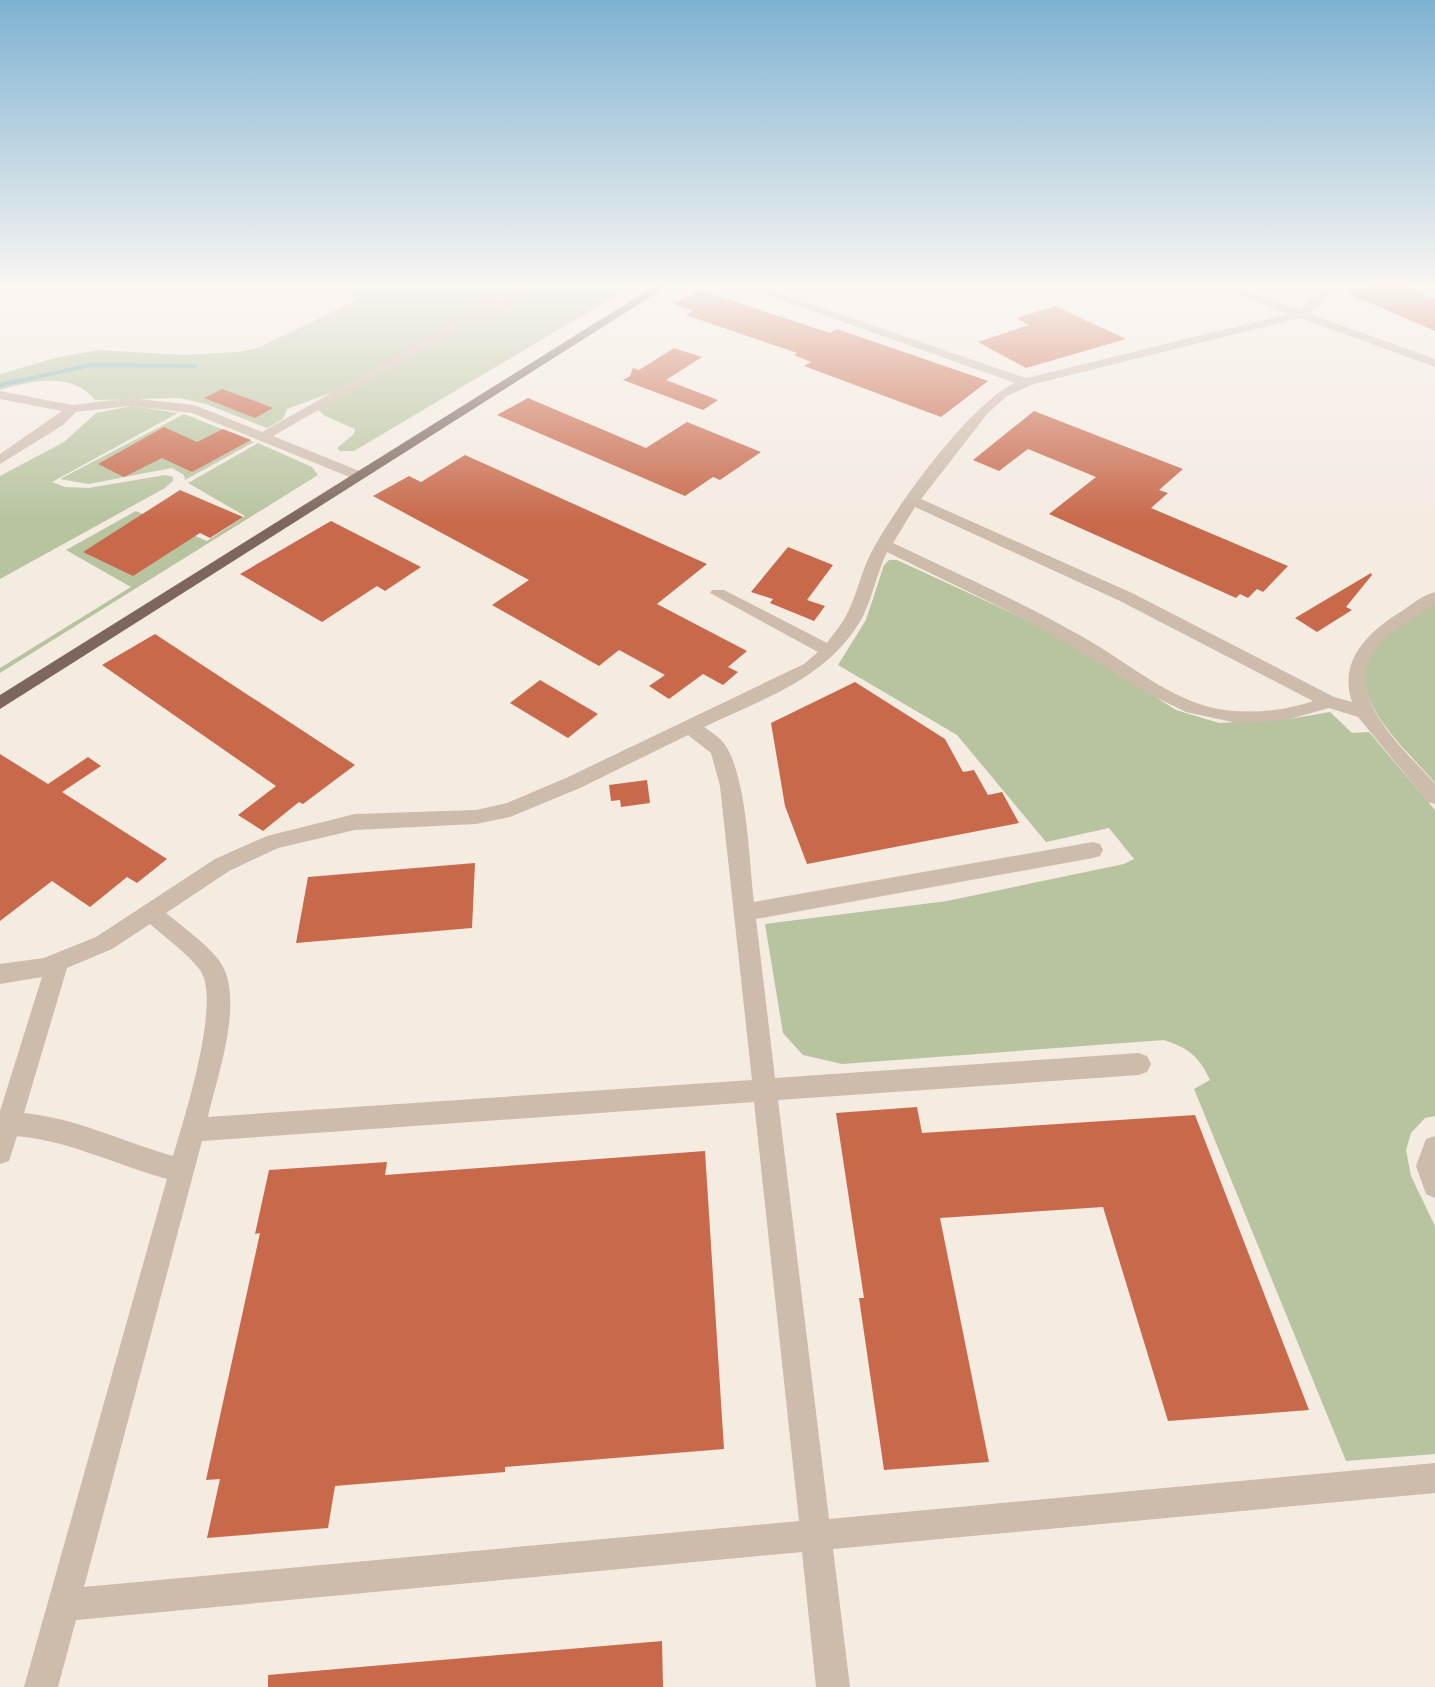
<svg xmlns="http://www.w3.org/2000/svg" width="1435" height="1687" viewBox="0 0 1435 1687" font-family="'Fira Sans',sans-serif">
  <rect width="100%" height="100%" fill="#f4ebe1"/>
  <g fill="#b8c4a0">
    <path d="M340,285h188l-189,105 -52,19 -4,10 -16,9 -61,-24 -26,-6 -85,2c-22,-29 -65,-19 -95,-10v-16l59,-17 41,-7 83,5 56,-3 21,-5 97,-47z"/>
    <polygon points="534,285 634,285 354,451 340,451 337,448 354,434 355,429 325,416 317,409"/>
    <polygon points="132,406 178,413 52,482 65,487 89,488 165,475 173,477 173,481 165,488 0,579 0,476 64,442 96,413"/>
    <polygon points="184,414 254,442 185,480 184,475 172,468 88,484 60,479"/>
    <polygon points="258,443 312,467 318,475 0,673 0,668 131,587 66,550 136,511 207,541 245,516 188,483"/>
    <path d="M889,560h8l154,71 125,79 43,13 70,-4 41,-7 22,21 17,-1 66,78v306l-10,2 -14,15 -5,17 5,26 24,50v228l-89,7 -152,-372 16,-9c-11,-24 -22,-32 -46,-40l-322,24 -39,-9 -20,-22 -18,-109 182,-23 177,-37 10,-5 -25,-31 -63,14 -89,-107 -119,-70 28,-45 18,-55z"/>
    <path d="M1435,601v182c-35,-42 -108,-98 -47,-151 14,-12 32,-21 47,-31z"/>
  </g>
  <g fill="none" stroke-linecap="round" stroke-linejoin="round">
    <polyline stroke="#7fb0b2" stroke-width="4" points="0,385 91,365 195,366"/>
  </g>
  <g fill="#c8694b">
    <polygon points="1378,285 1404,285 1435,299 1435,331 1347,293"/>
    <polygon points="700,290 830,333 837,329 988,381 941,417 804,366 811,362 794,355 797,353 686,315 693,311 674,304"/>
    <polygon points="1055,306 1126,339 1026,368 978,342 1029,325 1016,318"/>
    <polygon points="674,348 702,357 666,380 718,400 703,410 623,380 630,376 633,368 639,370"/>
    <polygon points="222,389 255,401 273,408 255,418 204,398"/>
    <polygon points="528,398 646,448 687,422 761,452 720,480 713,477 685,496 497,415"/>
    <polygon points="1034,411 1183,469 1159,490 1168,493 1151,508 1288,566 1263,592 1257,589 1248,598 1240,594 1236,598 1049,514 1096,477 1028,449 999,471 973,460"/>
    <polygon points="164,427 197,442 223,429 251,440 192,472 162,458 124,477 98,464"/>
    <polygon points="465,455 707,564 657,604 747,651 728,667 738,672 723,685 703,674 669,699 649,686 665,675 619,650 599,666 492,605 529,580 373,496 409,476 421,482"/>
    <polygon points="180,490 243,517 210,538 200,533 133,576 83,552"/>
    <polygon points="331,521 421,567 385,591 377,586 322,622 240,574"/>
    <polygon points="788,547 833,565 807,600 825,606 814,621 770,603 773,599 751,592"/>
    <polygon points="1371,573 1372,575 1346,607 1352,610 1317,632 1295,618"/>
    <polygon points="155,634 355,765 303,804 299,802 263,831 238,815 276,786 102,665"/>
    <polygon points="540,680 598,714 568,738 510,703"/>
    <polygon points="855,682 945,739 963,772 974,770 988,795 1002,792 1019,823 807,864 785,806 771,723"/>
    <polygon points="0,754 48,784 88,757 101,766 62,792 167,859 137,883 127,877 90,907 52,881 0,921"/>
    <polygon points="647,780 650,803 621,807 620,800 611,801 609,785"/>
    <polygon points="475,863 472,928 296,943 308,877"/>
    <polygon points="917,1107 922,1133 1195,1115 1309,1410 1168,1421 1103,1207 940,1218 989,1462 884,1470 859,1298 864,1298 836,1113"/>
    <polygon points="705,1151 724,1449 505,1467 505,1472 335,1486 328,1528 207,1538 220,1479 206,1480 260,1233 255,1234 269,1170 387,1162 385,1175"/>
    <polygon points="662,1641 663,1687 268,1687 268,1675"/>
  </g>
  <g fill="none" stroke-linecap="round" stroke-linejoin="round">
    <g fill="#cdbbac" fill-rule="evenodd">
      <polygon points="523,285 536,285 273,436 362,472 362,478 352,478 192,413 130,406 76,412 63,425 0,464 0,454 62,411 0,399 0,391 72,405 130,398 194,405 262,432"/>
      <path d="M739,285h16l271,93 263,-64 -75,-29h16l70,25 29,-25h12l-31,29 125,45v8l-135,-49 -266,66 -27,12 -19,17 -67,86 211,94 202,104 18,5c-14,-42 16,-70 50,-91 10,-7 21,-16 33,-19v12c-19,12 -40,24 -55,40 -45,48 25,105 55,140v20l-7,-2 -70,-85 -29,-9 -43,12 -49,3 -51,-11 -33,-16 -126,-76 -140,-68c-10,20 -14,44 -24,64 -33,62 -99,82 -159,111 9,6 17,11 23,21 20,34 22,112 27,154l339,-60 7,2 3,6 -3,6 -7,2 -337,61 19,159 364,-25 8,3 4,8 -4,8 -8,3 -361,25 51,419 606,-56v30l-602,56 17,138h-34l-14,-135 -726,68 -18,67h-34l143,-508c-51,-14 -97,-38 -150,-43l-8,25 -9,3v-53l42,-134 -42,7v-20l44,-6 52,-21 119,-78 52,-23 88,-22 121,-4 31,-7 59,-25 238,-114 14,-12 -108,-59 2,-3h12l103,53c7,-10 16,-20 21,-31 9,-18 13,-39 22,-57 23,-45 100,-152 145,-172zM915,507l205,94 193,100c-31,11 -72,14 -104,6 -47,-13 -86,-48 -128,-71 -61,-35 -125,-63 -188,-93zM688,735l23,18 9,33 32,294 -544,37c9,-41 39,-122 10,-158 -14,-17 -35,-32 -52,-46l63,-42 49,-23 77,-18 121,-6 34,-7 70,-29zM150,924c16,14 37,29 50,46 22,30 -16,149 -27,186 -50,-14 -97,-38 -149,-43l43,-145 45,-19zM754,1102l45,419 -715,66 118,-446z"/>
      <polygon points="1435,1136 1435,1198 1426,1194 1416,1166 1426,1139"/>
    </g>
    <polygon fill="#7d675c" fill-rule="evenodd" points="656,285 669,285 0,709 0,695"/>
  </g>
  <linearGradient id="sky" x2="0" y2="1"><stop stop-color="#7eb2d2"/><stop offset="0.55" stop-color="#faf6f2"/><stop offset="1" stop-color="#faf6f2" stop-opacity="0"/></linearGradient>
  <rect width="1435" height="521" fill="url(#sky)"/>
</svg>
